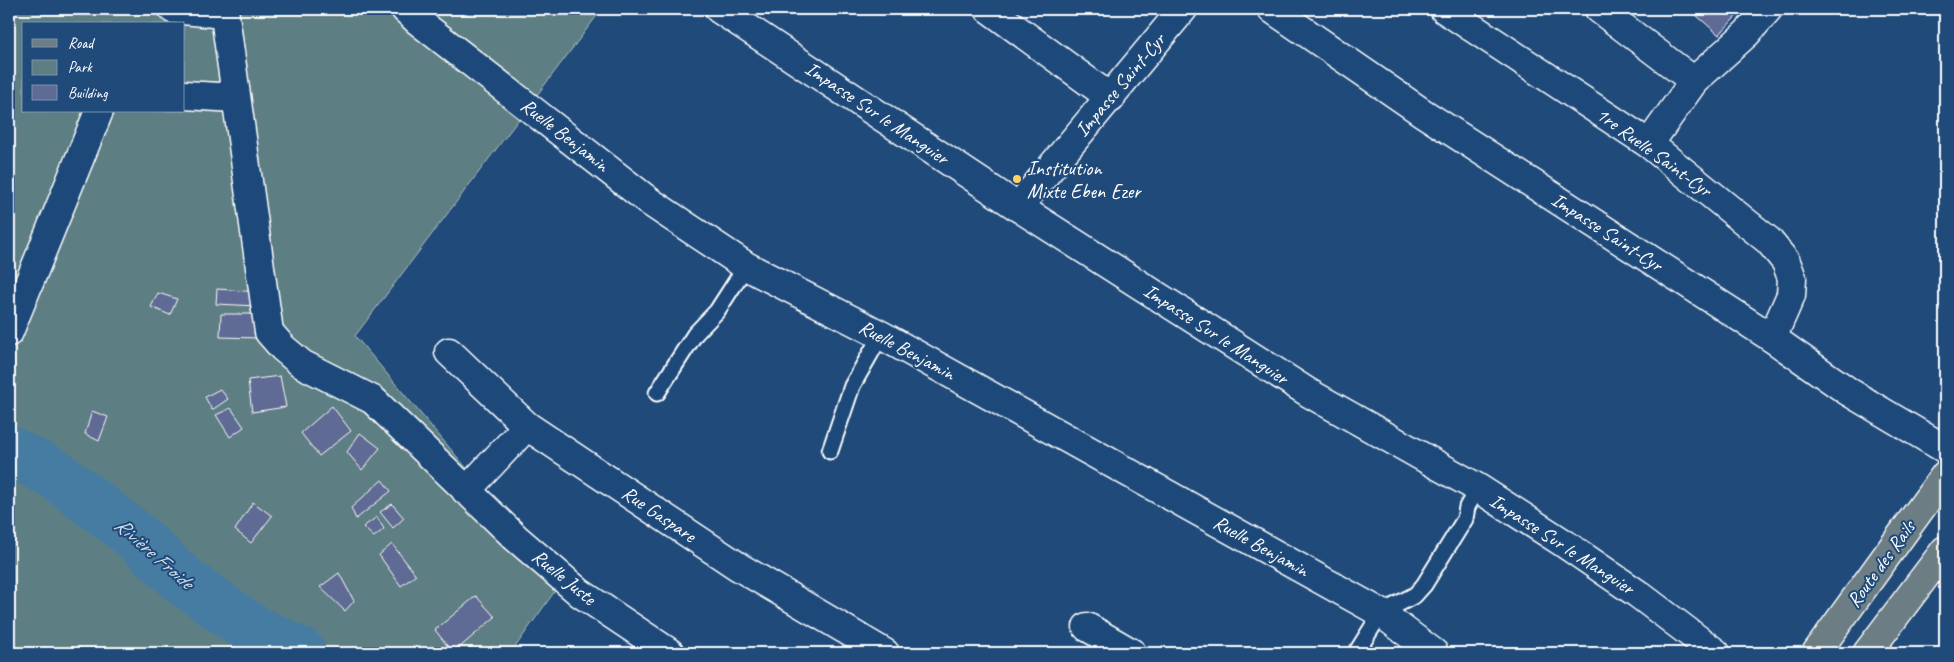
<svg xmlns="http://www.w3.org/2000/svg" width="1954" height="662" viewBox="0 0 1954 662" font-family="Caveat,sans-serif">
  <rect width="100%" height="100%" fill="#1f4a7a"/>
  <filter id="ink" filterUnits="userSpaceOnUse"><feTurbulence type="fractalNoise" baseFrequency=".02" numOctaves="2"/><feDisplacementMap in="SourceGraphic" scale="10" xChannelSelector="R" yChannelSelector="G"/><feConvolveMatrix kernelMatrix="1 2 1 2 8 2 1 2 1" color-interpolation-filters="sRGB"/></filter>
  <g filter="url(#ink)">
    <path fill="#5d7e83" stroke="#aebec1" fill-rule="evenodd" d="M9,9h593l-247,327 207,245 -49,69 3,3h-507zM24,24h160v87h-160z"/>
    <g fill="none" stroke-linecap="round" stroke-linejoin="round">
      <polyline stroke="#467ca2" stroke-width="51" points="9,451 55,474 132,533 184,581 250,628 301,653"/>
    </g>
    <g fill="#5f6a95" stroke="#fff">
      <polygon points="1689,9 1743,9 1719,35"/>
      <polygon points="217,289 259,292 258,306 216,304"/>
      <polygon points="158,293 177,299 170,315 151,307"/>
      <polygon points="221,314 260,314 260,338 220,337"/>
      <polygon points="280,376 286,407 252,412 248,380"/>
      <polygon points="220,389 228,399 212,410 205,397"/>
      <polygon points="332,406 351,431 319,456 301,433"/>
      <polygon points="231,408 244,427 230,437 216,415"/>
      <polygon points="92,411 108,417 99,441 85,434"/>
      <polygon points="360,433 380,448 362,470 347,452"/>
      <polygon points="382,480 391,491 356,519 351,508"/>
      <polygon points="253,502 272,516 251,543 235,530"/>
      <polygon points="392,504 404,518 393,528 380,512"/>
      <polygon points="377,517 384,529 374,537 363,527"/>
      <polygon points="392,544 416,575 401,586 379,555"/>
      <polygon points="339,573 354,601 345,611 320,587"/>
      <polygon points="476,596 495,617 453,653 435,630"/>
    </g>
    <g fill="none" stroke-linecap="round" stroke-linejoin="round">
      <defs>
        <g id="service">
          <polyline points="657,393 695,334 717,311 746,266"/>
          <polyline points="830,451 852,386 881,335"/>
          <polyline points="1356,653 1381,613 1415,595 1424,585 1465,519 1467,507 1478,488"/>
        </g>
        <g id="minor">
          <polyline points="173,9 224,14"/>
          <polyline points="224,9 269,332 283,348 302,364 373,400 516,538 580,593 670,653"/>
          <polyline points="405,9 418,21 650,202 746,266 881,335 1381,613 1434,653"/>
          <polyline points="719,9 1018,207 1309,393 1478,488 1562,542 1638,594 1716,653"/>
          <polyline points="989,9 1111,98"/>
          <polyline points="1272,9 1423,113 1772,338 1849,392 1945,449"/>
          <polyline points="1444,9 1649,144 1769,241 1786,262 1792,278 1791,295 1772,338"/>
          <polyline points="1599,9 1694,81"/>
          <polyline points="184,95 236,98"/>
          <polyline points="1649,144 1694,81 1747,33 1768,9"/>
          <polyline points="1018,207 1183,9"/>
          <polyline points="9,332 99,111"/>
          <polyline points="449,352 527,426 739,567 885,653"/>
          <polyline points="466,491 527,426"/>
          <polyline points="1087,627 1132,653"/>
        </g>
        <g id="primary">
          <polyline points="1816,653 1945,475"/>
          <polyline points="1867,653 1945,550"/>
        </g>
      </defs>
      <use href="#service" stroke="#fff" stroke-width="19"/>
      <use href="#minor" stroke="#fff" stroke-width="31"/>
      <use href="#primary" stroke="#fff" stroke-width="31"/>
      <use href="#service" stroke="#1f4a7a" stroke-width="15"/>
      <use href="#minor" stroke="#1f4a7a" stroke-width="28"/>
      <use href="#primary" stroke="#6c7e84" stroke-width="28"/>
    </g>
  </g>
  <circle fill="#ffd166" stroke="#1f4a7a" stroke-width="2" cx="1017" cy="179" r="5"/>
  <g text-anchor="middle" dominant-baseline="central" stroke-width="4" stroke-linejoin="round" paint-order="stroke">
    <g font-size="20" fill="#fff" stroke="#1f4a7a">
      <text transform="translate(1120 85) rotate(-50)">Impasse Saint-Cyr</text>
      <text transform="translate(877 113) rotate(34)">Impasse Sur le Manguier</text>
      <text transform="translate(565 135) rotate(38)">Ruelle Benjamin</text>
      <text transform="translate(1654 152) rotate(36)">1re Ruelle Saint-Cyr</text>
      <text transform="translate(1607 232) rotate(33)">Impasse Saint-Cyr</text>
      <text transform="translate(1216 334) rotate(33)">Impasse Sur le Manguier</text>
      <text transform="translate(907 350) rotate(28)">Ruelle Benjamin</text>
      <text transform="translate(659 514) rotate(34)">Rue Gaspare</text>
      <text transform="translate(1562 544) rotate(33)">Impasse Sur le Manguier</text>
      <text transform="translate(1261 546) rotate(29)">Ruelle Benjamin</text>
      <text transform="translate(1881 564) rotate(-54)">Route des Rails</text>
      <text transform="translate(564 577) rotate(39)">Ruelle Juste</text>
    </g>
    <g font-size="20" fill="#fff" stroke="#1f4a7a" text-anchor="start">
      <text x="1027" y="168">Institution<tspan x="1027" dy="23">Mixte Eben Ezer</tspan></text>
    </g>
    <g font-size="21" font-style="italic" fill="#d1dee8" stroke="#1f4a7a">
      <text transform="translate(154 553) rotate(41)">Rivière Froide</text>
    </g>
  </g>
  <rect width="1954" height="662" fill="none" stroke="#1f4a7a" stroke-width="30"/>
  <rect x="15" y="15" width="1924" height="632" fill="none" stroke="#fff" stroke-width="2" filter="url(#ink)"/>
  <rect x="22" y="22" width="162" height="90" fill="#1f4a7a" stroke="#7992af"/>
  <rect x="32" y="39" width="25" height="8" fill="#6c7e84" stroke="#7992af"/>
  <text x="68" y="48" font-size="15" fill="#ffffff">Road</text>
  <rect x="32" y="60" width="25" height="15" fill="#5d7e83" stroke="#7992af"/>
  <text x="68" y="72" font-size="15" fill="#ffffff">Park</text>
  <rect x="32" y="85" width="25" height="15" fill="#5f6a95" stroke="#7992af"/>
  <text x="68" y="98" font-size="15" fill="#ffffff">Building</text>
</svg>
